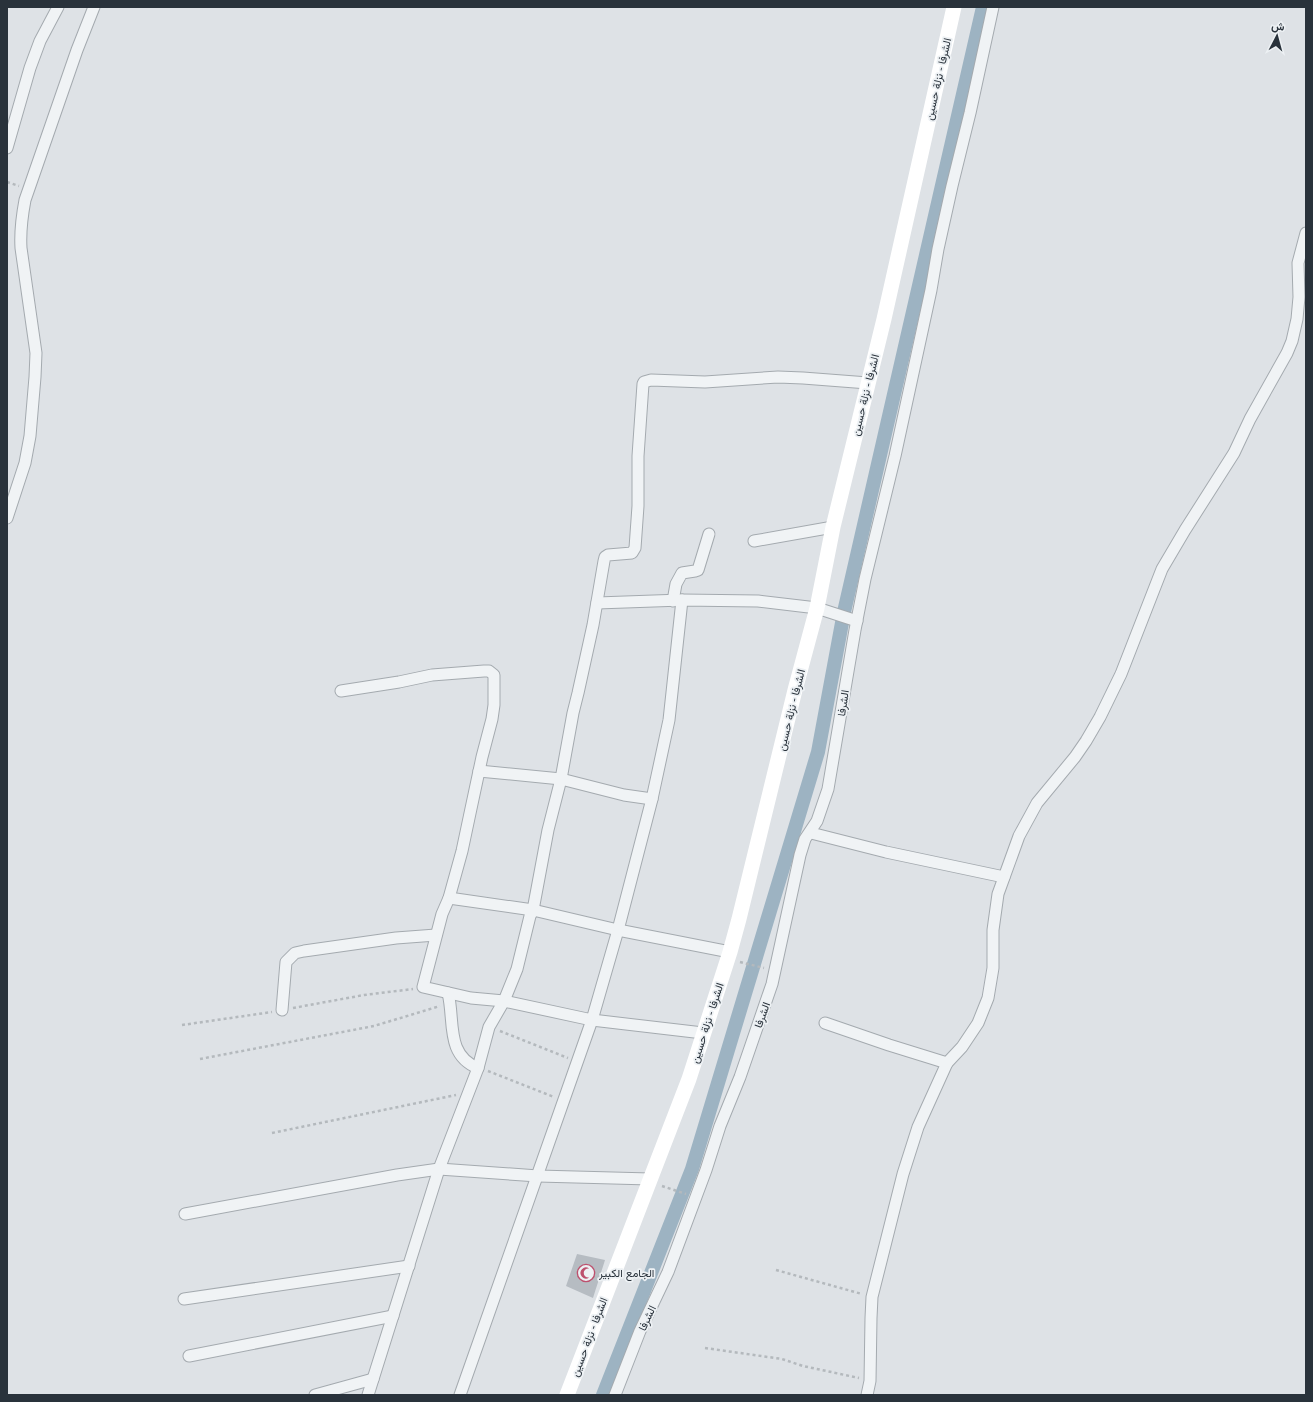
<svg xmlns="http://www.w3.org/2000/svg" width="1313" height="1402" viewBox="0 0 1313 1402" font-family="Helvetica,Vazirmatn,sans-serif">
  <rect width="100%" height="100%" fill="#dee2e6"/>
  <g fill="none" stroke-linecap="round" stroke-linejoin="round">
    <polyline stroke="#9db3c2" stroke-width="14" points="603,1395 692,1169 818,752 844,612 983,7"/>
  </g>
  <polygon fill="#b6bcc2" points="577,1254 605,1260 593,1298 566,1286"/>
  <g fill="none" stroke-linecap="round" stroke-linejoin="round">
    <defs>
      <g id="street">
        <polyline points="7,148 30,68 40,41 58,7"/>
        <path d="M7,518l18,-55 5,-27 5,-59 1,-24 -15,-105c-1,-16 1,-32 4,-48l52,-150 17,-43"/>
        <polyline points="754,541 833,527"/>
        <polyline points="673,601 676,584 682,573 695,571 698,570 709,534"/>
        <polyline points="597,603 682,600 758,601 817,608 857,621"/>
        <polyline points="341,691 399,682 432,675 484,671 489,671 494,675 494,705 492,719 482,757 469,818 462,851 449,898 442,914 423,987 471,998 504,1001 592,1020 703,1033"/>
        <polyline points="479,771 561,779 624,795 652,799"/>
        <polyline points="811,833 886,852 1004,877"/>
        <polyline points="449,898 533,910 618,930 730,952"/>
        <path d="M448,993c7,27 -3,62 30,75"/>
        <polyline points="282,1010 286,962 295,953 304,951 396,938 436,935"/>
        <polyline points="825,1023 889,1045 947,1063"/>
        <polyline points="185,1214 397,1175 439,1169 538,1176 650,1179"/>
        <polyline points="184,1299 409,1266"/>
        <polyline points="189,1356 393,1316"/>
        <polyline points="315,1395 373,1379"/>
        <polyline points="368,1395 439,1169 478,1068 489,1027 504,1001 517,969 530,916 533,910 548,830 561,779 573,713 578,693 593,625 604,561 605,557 608,555 632,553 635,548 638,506 638,456 643,384 644,382 651,380 705,382 778,377 803,378 868,383"/>
        <polyline points="460,1395 592,1020 618,930 652,799 669,720 682,600"/>
        <polyline points="615,1395 640,1331 668,1272 706,1170 720,1126 740,1077 772,984 800,855 805,839 817,821 828,789 855,630 865,579 895,456 931,290 938,249 952,186 970,113 993,7"/>
        <polyline points="867,1395 870,1381 871,1318 872,1297 903,1174 918,1127 947,1063 962,1047 978,1023 988,998 993,968 993,930 998,894 1019,836 1037,803 1075,757 1086,741 1100,717 1121,674 1162,569 1185,530 1234,453 1250,419 1287,353 1292,341 1297,319 1299,297 1298,263 1306,233"/>
      </g>
    </defs>
    <use href="#street" stroke="#a4aaaf" stroke-width="13"/>
    <g stroke="#b4b9bd" stroke-width="2.5" stroke-dasharray="3 3" stroke-linecap="butt">
      <polyline points="7,182 19,186"/>
      <polyline points="740,962 764,968"/>
      <polyline points="293,1008 364,995 413,989"/>
      <polyline points="182,1025 272,1012"/>
      <polyline points="500,1031 568,1058"/>
      <polyline points="200,1059 374,1026 440,1006"/>
      <polyline points="488,1071 554,1097"/>
      <polyline points="272,1133 456,1095"/>
      <polyline points="662,1186 686,1194"/>
      <polyline points="776,1270 862,1294"/>
      <polyline points="705,1348 782,1359 803,1366 859,1378"/>
    </g>
    <use href="#street" stroke="#f0f3f5" stroke-width="11"/>
    <polyline stroke="#fff" stroke-width="15" points="567,1395 689,1079 730,952 739,919 795,690 817,608 833,527 884,319 954,7"/>
  </g>
  <defs>
    <symbol id="mosque-ring" viewBox="-11 -11 22 22"><circle r="9.5" fill="#edf1f4" stroke="#bd516e" stroke-width="1.5"/><path d="M3.5-4.9A6 6 0 1 0 3.5 4.9A5 5 0 1 1 3.5-4.9Z" fill="#bd516e"/></symbol>
  </defs>
  <g fill-rule="evenodd">
    <use href="#mosque-ring" x="576" y="1263" width="20" height="20"/>
  </g>
  <g text-anchor="middle" dominant-baseline="central" stroke-width="3.5" stroke-linejoin="round" paint-order="stroke">
    <g font-size="11" fill="#29323b" stroke="#edf1f4">
      <text transform="translate(938 79) rotate(-77)">الشرفا - نزلة حسين</text>
      <text transform="translate(865 395) rotate(-76)">الشرفا - نزلة حسين</text>
      <text transform="translate(843 703) rotate(-81)">الشرفا</text>
      <text transform="translate(791 710) rotate(-76)">الشرفا - نزلة حسين</text>
      <text transform="translate(762 1015) rotate(-70)">الشرفا</text>
      <text transform="translate(707 1023) rotate(-72)">الشرفا - نزلة حسين</text>
      <text transform="translate(647 1318) rotate(-65)">الشرفا</text>
      <text transform="translate(589 1337) rotate(-69)">الشرفا - نزلة حسين</text>
    </g>
    <g font-size="11" fill="#29323b" stroke="#edf1f4" text-anchor="start">
      <text x="599" y="1273">الجامع الكبير</text>
    </g>
  </g>
  <rect width="1313" height="1402" fill="none" stroke="#29323b" stroke-width="16"/>
  <g transform="translate(1277 36) rotate(6)" stroke="#edf1f4" stroke-width="3" paint-order="stroke">
  <path d="M0-3L7 15L0 10L-7 15Z" fill="#29323b"/>
  <text y="-6" font-size="11" font-weight="bold" text-anchor="middle" fill="#29323b">ش</text>
  </g>
</svg>
